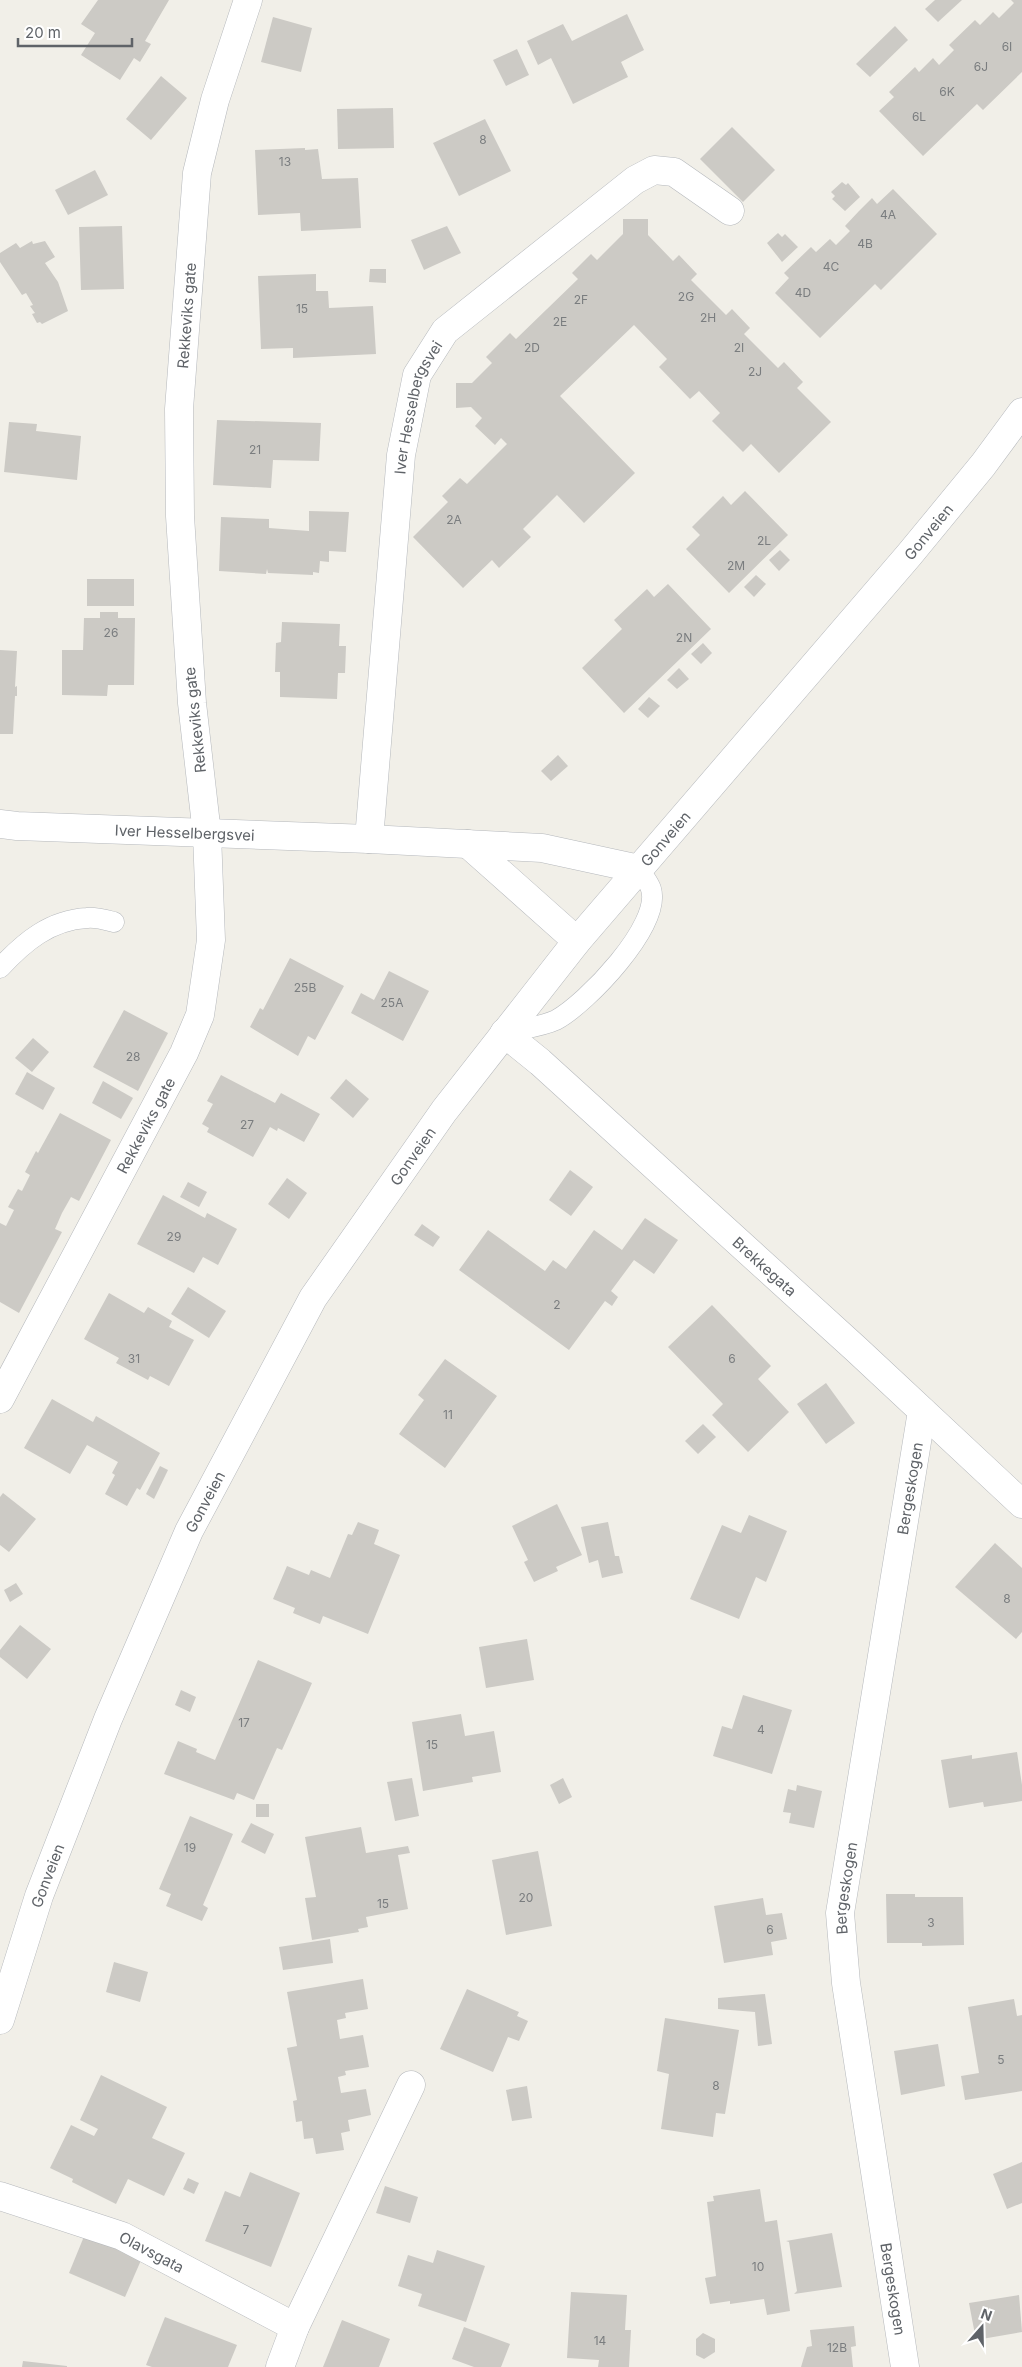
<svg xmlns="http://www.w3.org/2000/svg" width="1022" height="2367" viewBox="0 0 1022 2367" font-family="Inter,sans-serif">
  <rect width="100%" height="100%" fill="#f1efe8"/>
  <g fill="#cccac5">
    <polygon points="98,0 169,0 145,41 151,44 140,62 134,58 120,80 81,55 95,33 81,24"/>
    <polygon points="935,0 962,0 938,22 925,9"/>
    <polygon points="1011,0 1022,0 1022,72 983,110 977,104 923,156 879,111 894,97 889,92 915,67 919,72 933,58 939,65 954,50 949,45 975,20 980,25 993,12 999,18 1014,3"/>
    <polygon points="627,14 644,50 621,62 628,77 573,104 551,58 538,65 527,41 563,24 572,41"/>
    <polygon points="273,17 312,28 301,72 261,62"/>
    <polygon points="895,26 908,40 870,77 856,64"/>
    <polygon points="517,49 529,75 506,86 493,60"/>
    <polygon points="161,76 187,98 151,140 126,119"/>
    <polygon points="393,108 394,148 338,149 337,109"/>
    <polygon points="485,119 511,171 459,196 433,143"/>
    <polygon points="732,127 775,170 743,202 700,159"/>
    <polygon points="305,148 305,150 318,149 322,179 358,178 361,228 301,231 300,213 258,215 255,150"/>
    <polygon points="95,170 108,195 68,215 55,190"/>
    <polygon points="842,182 846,185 848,183 860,197 845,211 832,199 835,196 831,192"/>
    <polygon points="893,189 937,234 881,290 875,284 820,338 775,293 789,278 784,273 811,247 816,252 830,239 836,245 850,231 845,226 859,211 872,198 877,204"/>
    <polygon points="623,219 648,219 648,235 673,261 679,255 697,274 691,280 726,315 732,309 750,328 744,334 778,368 784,362 803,382 797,388 831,422 779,473 751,444 743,452 712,421 720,413 699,391 690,399 659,367 667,359 634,325 560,396 635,473 584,523 557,495 523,529 531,537 499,568 492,560 463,588 413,537 448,502 442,496 460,478 467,484 507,444 501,438 495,445 475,426 482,418 471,407 456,408 456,383 472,383 492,363 486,357 510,333 516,339 578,279 572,273 591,254 597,260 623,234"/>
    <polygon points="122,226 124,289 81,290 79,227"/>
    <polygon points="447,226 461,253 424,270 411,240"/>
    <polygon points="778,233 782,237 785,234 798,247 782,262 767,243"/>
    <polygon points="32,241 33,244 45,241 55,257 45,263 58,282 68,311 42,324 40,322 37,323 32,314 35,313 30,306 33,305 26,293 22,295 0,262 0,253 16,243 20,248"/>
    <polygon points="370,269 386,269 386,283 369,282"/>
    <polygon points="316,274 316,291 328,291 329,308 373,306 376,354 293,358 293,348 261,349 258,276"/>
    <polygon points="217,420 321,423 319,461 273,460 271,488 213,485"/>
    <polygon points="9,422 37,424 36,431 81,436 77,480 4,472"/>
    <polygon points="745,491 788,535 729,593 686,549 700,535 692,527 723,496 731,505"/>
    <polygon points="309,511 349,512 346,552 329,551 329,562 320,561 319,573 313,572 313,575 268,573 267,569 266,574 219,571 221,517 269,519 269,528 309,531"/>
    <polygon points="780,550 790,560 779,571 769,560"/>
    <polygon points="756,575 766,584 754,597 744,587"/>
    <rect x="87" y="579" width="47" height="27"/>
    <polygon points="668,584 711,629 624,713 582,668 622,629 614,620 647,589 654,597"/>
    <polygon points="100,612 118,612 118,618 135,618 134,685 108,685 107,696 62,695 62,650 83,650 84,618 100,618"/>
    <polygon points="282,622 340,624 339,646 346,646 345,673 338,673 337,699 280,697 280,672 275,672 276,643 281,642"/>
    <polygon points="703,643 712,653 701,664 691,654"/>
    <polygon points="0,650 17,651 15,687 17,686 17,696 15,696 13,734 0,734"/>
    <polygon points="679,668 689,679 677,689 667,680"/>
    <polygon points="649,697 660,706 648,718 638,709"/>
    <polygon points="558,755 568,766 551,781 541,771"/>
    <polygon points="290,958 344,986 315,1040 308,1036 298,1056 250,1027 260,1008 263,1010"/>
    <polygon points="389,971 429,991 403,1041 351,1013 361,993 374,1000"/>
    <polygon points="124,1010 168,1033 138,1091 93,1067"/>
    <polygon points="33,1038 49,1052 32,1072 15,1058"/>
    <polygon points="27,1072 55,1088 43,1110 15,1094"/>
    <polygon points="221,1075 275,1103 281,1093 320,1114 304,1142 278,1128 277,1131 270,1127 253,1157 207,1132 209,1128 202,1124 213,1104 207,1101"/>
    <polygon points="346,1079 369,1099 353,1118 330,1098"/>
    <polygon points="103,1081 133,1098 121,1119 92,1103"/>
    <polygon points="60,1113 111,1140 79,1201 71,1197 62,1213 55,1229 62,1232 19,1313 0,1302 0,1223 6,1226 14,1210 8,1207 18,1189 22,1191 30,1175 25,1172 36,1151 38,1153"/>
    <polygon points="570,1170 593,1187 571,1216 549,1200"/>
    <polygon points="287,1178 307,1193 289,1219 268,1204"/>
    <polygon points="188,1182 207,1192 199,1207 180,1197"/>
    <polygon points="163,1195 205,1218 207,1213 237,1229 218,1265 203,1257 194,1273 137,1244"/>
    <polygon points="645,1218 678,1240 654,1274 634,1260 611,1291 618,1297 612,1306 605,1301 569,1350 459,1270 488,1230 545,1271 553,1260 566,1269 594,1230 622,1250"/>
    <polygon points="422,1224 440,1237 433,1247 414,1235"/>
    <polygon points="188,1287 226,1311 209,1338 171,1314"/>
    <polygon points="109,1293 144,1313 148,1307 172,1321 169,1327 194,1340 169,1386 150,1376 148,1380 116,1363 119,1358 84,1339"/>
    <polygon points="712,1305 771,1366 758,1379 789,1412 748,1452 712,1415 723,1404 668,1347"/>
    <polygon points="445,1359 497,1396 445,1468 399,1434 424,1400 418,1395"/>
    <polygon points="826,1383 855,1423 826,1444 797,1404"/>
    <polygon points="52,1399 93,1422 96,1416 160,1453 140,1490 137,1488 127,1506 105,1494 115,1475 112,1473 118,1462 87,1445 70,1474 24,1448"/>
    <polygon points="703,1424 716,1437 698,1454 685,1441"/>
    <polygon points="160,1466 168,1470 154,1499 146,1494"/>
    <polygon points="3,1493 36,1519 9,1552 0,1545 0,1497"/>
    <polygon points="557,1504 582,1555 556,1567 558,1571 534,1582 524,1562 528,1560 512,1526"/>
    <polygon points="749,1515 787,1531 766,1582 756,1577 739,1619 690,1599 722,1525 741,1533"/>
    <polygon points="358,1522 379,1530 374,1544 400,1555 368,1634 323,1616 320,1624 293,1613 295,1608 273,1599 287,1566 309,1575 311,1570 330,1578 348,1534 352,1535"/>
    <polygon points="608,1522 615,1556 619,1556 623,1573 602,1578 598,1560 589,1563 581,1527"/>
    <polygon points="995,1543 1022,1568 1022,1632 1016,1639 955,1587"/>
    <polygon points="16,1583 23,1594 10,1602 4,1590"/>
    <polygon points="20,1625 51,1649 27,1679 0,1657 0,1650"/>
    <polygon points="527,1639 534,1680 486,1688 479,1647"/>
    <polygon points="258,1660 312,1683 282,1750 277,1748 254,1800 237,1793 234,1800 164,1774 178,1741 197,1749 196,1752 215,1760"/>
    <polygon points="181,1690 196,1697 190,1712 175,1705"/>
    <polygon points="743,1695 792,1710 772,1774 713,1756 722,1726 732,1729"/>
    <polygon points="461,1714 465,1736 494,1731 501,1772 472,1777 473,1782 423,1791 412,1722"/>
    <polygon points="1017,1752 1022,1785 1022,1801 984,1807 983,1802 949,1808 941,1760 972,1755 972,1759"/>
    <polygon points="412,1778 419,1816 395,1821 387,1782"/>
    <polygon points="563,1778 572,1797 559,1804 550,1785"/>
    <polygon points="797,1785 822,1791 814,1828 789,1823 791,1813 783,1812 788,1789 796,1791"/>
    <rect x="256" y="1804" width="13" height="13"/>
    <polygon points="190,1816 233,1834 203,1905 208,1908 202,1921 166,1906 171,1894 159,1889"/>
    <polygon points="251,1823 274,1834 265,1854 241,1842"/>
    <polygon points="361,1827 366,1853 408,1846 410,1853 398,1855 408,1909 366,1917 368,1927 358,1929 359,1932 312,1940 305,1898 316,1897 305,1837"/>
    <polygon points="538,1851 552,1926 506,1935 492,1860"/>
    <polygon points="886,1894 915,1894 915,1897 963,1897 964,1945 922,1946 922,1943 887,1943"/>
    <polygon points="763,1898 766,1915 782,1913 787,1939 771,1942 773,1955 724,1963 714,1906"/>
    <polygon points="330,1939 333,1963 283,1970 279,1947"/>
    <polygon points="114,1962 148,1972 140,2002 106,1992"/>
    <polygon points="363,1979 368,2009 345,2013 346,2018 337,2020 340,2039 363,2035 369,2067 345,2071 346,2075 338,2077 341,2093 366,2089 371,2115 348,2120 350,2131 341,2133 344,2150 316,2154 313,2138 304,2139 302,2121 296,2122 293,2101 297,2100 287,2048 297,2046 287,1992"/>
    <polygon points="467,1989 519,2012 517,2016 528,2021 519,2041 508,2037 493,2072 440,2049"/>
    <polygon points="765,1994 772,2044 758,2046 755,2012 718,2009 718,1998"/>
    <polygon points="1014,1999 1017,2016 1022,2015 1022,2091 965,2100 961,2076 979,2073 968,2007"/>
    <polygon points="665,2018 739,2030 725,2114 716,2113 713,2137 661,2129 669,2074 657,2071"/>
    <polygon points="938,2044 945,2086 901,2095 894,2051"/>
    <polygon points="101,2075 167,2107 152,2138 185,2153 164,2196 128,2179 116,2204 72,2182 73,2179 50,2168 71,2125 94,2136 98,2129 80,2120"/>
    <polygon points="527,2086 532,2118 512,2121 506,2090"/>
    <polygon points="1022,2162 1022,2203 1007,2209 993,2174"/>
    <polygon points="250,2172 300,2193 271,2267 205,2241 225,2191 240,2197"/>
    <polygon points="188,2178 199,2183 194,2194 183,2189"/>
    <polygon points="385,2186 418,2197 410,2223 376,2213"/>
    <polygon points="760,2189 765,2222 777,2220 790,2311 767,2315 764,2299 730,2304 730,2301 710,2304 705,2278 716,2276 707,2202 714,2201 713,2196"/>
    <polygon points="832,2233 842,2287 794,2294 797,2291 789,2242 786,2241"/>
    <polygon points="85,2234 142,2258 125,2297 69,2273"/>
    <polygon points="437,2250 485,2266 466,2322 418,2306 422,2294 398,2286 408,2255 433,2263"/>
    <polygon points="571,2292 627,2295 625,2330 631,2330 629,2367 598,2367 599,2360 567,2358"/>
    <polygon points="1019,2295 1022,2332 976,2340 969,2303"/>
    <polygon points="165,2317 237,2345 228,2367 152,2367 146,2365"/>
    <polygon points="342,2320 390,2339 379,2367 323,2367"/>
    <polygon points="854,2326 856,2346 851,2347 853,2367 801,2367 807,2347 812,2346 810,2330"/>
    <polygon points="464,2327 510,2344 501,2367 474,2367 452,2359"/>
    <polygon points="703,2333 715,2339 715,2352 704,2359 696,2355 696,2339"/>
    <polygon points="23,2361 67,2366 67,2367 22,2367"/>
  </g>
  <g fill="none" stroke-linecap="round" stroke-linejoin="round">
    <defs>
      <g id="service">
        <path d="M0,968c24,-26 50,-48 87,-50 8,-1 19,2 27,4"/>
        <path d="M504,1033c16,-4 37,-6 52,-13 30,-16 106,-95 95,-131 -2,-7 -9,-14 -12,-20"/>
      </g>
      <g id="minor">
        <path id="s1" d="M0,824l17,2 352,13 173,9 97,21"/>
        <path id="s2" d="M369,839l32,-384 16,-80 28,-44 190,-151 19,-10 20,2 56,39"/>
        <polyline points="468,844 577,941"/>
        <path id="s3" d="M504,1033l36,29 316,287 166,155"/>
        <path id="s4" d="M0,1399l184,-346 16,-38 11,-75 -4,-106 -15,-131 -12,-187 -1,-107 18,-236 18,-73 33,-100"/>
        <path id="s5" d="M0,2196l122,40 173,91"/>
        <polyline points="280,2367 295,2327 411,2085"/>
        <path id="s6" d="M905,2367l-59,-384 -6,-70 82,-502"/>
      </g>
      <g id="tertiary">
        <path id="s7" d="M0,2020l39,-124 69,-177 81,-188 124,-233 131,-187 133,-170 332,-386 74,-90 39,-53"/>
      </g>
    </defs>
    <use href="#service" stroke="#b5b8bc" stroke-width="21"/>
    <use href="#minor" stroke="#b5b8bc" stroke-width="29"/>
    <use href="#tertiary" stroke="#b5b8bc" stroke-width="29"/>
    <use href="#service" stroke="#fff" stroke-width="20"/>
    <use href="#minor" stroke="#fff" stroke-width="28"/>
    <use href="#tertiary" stroke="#fff" stroke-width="28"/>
  </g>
  <g text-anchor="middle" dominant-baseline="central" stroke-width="4" stroke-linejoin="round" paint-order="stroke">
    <g font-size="12" fill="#7a7d7f">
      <text x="1007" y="46">6I</text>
      <text x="981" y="66">6J</text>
      <text x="947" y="91">6K</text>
      <text x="919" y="116">6L</text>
      <text x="483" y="139">8</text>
      <text x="285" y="161">13</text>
      <text x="888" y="214">4A</text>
      <text x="865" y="243">4B</text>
      <text x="831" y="266">4C</text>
      <text x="803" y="292">4D</text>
      <text x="686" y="296">2G</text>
      <text x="581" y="299">2F</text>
      <text x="302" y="308">15</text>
      <text x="708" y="317">2H</text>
      <text x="560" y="321">2E</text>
      <text x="532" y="347">2D</text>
      <text x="739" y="347">2I</text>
      <text x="755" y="371">2J</text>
      <text x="255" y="449">21</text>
      <text x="454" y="519">2A</text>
      <text x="764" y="540">2L</text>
      <text x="736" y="565">2M</text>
      <text x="111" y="632">26</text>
      <text x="684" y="637">2N</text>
      <text x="305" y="987">25B</text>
      <text x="392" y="1002">25A</text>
      <text x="133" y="1056">28</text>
      <text x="247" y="1124">27</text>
      <text x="174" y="1236">29</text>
      <text x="557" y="1304">2</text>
      <text x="134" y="1358">31</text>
      <text x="732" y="1358">6</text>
      <text x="448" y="1414">11</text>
      <text x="1007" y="1598">8</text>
      <text x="244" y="1722">17</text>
      <text x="761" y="1729">4</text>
      <text x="432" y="1744">15</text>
      <text x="190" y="1847">19</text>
      <text x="526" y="1897">20</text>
      <text x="383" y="1903">15</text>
      <text x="931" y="1922">3</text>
      <text x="770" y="1929">6</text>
      <text x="1001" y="2059">5</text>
      <text x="716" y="2085">8</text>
      <text x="246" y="2229">7</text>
      <text x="758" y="2266">10</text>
      <text x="600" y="2340">14</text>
      <text x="837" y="2347">12B</text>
    </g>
    <g font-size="15" fill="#5f6368" stroke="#fff">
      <text stroke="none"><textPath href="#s4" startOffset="1135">Rekkeviks gate</textPath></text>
      <text stroke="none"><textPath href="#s2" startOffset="436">Iver Hesselbergsvei</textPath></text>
      <text stroke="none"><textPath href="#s7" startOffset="1772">Gonveien</textPath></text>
      <text transform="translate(195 720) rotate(-96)">Rekkeviks gate</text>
      <text stroke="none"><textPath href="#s1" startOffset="185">Iver Hesselbergsvei</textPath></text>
      <text stroke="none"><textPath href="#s7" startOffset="1368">Gonveien</textPath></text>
      <text stroke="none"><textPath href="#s4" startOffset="310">Rekkeviks gate</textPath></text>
      <text stroke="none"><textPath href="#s7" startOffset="962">Gonveien</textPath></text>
      <text stroke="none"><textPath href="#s3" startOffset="350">Brekkegata</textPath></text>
      <text stroke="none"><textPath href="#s6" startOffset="889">Bergeskogen</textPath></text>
      <text stroke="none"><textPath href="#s7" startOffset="558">Gonveien</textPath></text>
      <text stroke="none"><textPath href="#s7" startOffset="152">Gonveien</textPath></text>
      <text stroke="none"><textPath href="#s6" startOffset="484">Bergeskogen</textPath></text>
      <text stroke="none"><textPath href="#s5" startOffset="162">Olavsgata</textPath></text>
      <text transform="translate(893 2289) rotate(81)">Bergeskogen</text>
    </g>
  </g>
  <g transform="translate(982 2327) rotate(20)" stroke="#ffffff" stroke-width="4" paint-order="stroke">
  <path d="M0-4L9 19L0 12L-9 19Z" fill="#5f6368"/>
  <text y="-8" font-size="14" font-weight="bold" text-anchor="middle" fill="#5f6368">N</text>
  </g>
  <path d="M18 38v8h114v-8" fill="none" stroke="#5f6368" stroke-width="2.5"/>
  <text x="25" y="38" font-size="15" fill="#5f6368" stroke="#ffffff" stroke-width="4" paint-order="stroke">20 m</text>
</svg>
